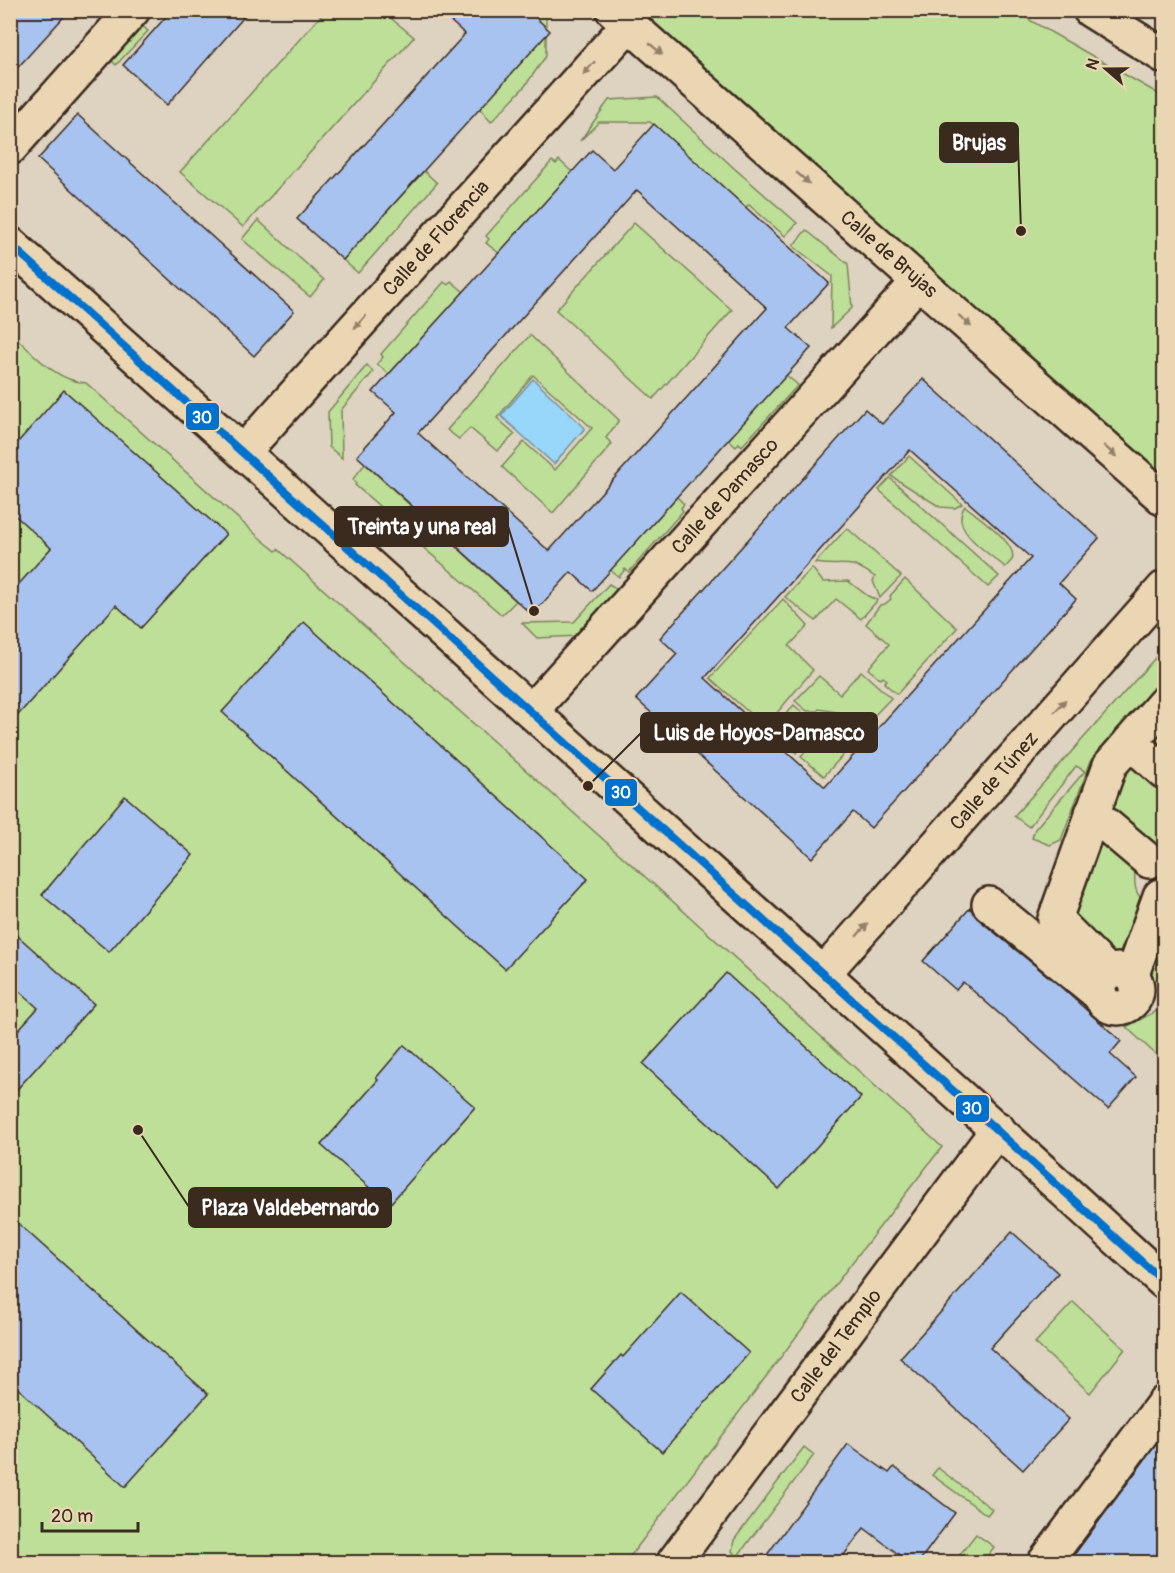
<svg xmlns="http://www.w3.org/2000/svg" width="1175" height="1573" viewBox="0 0 1175 1573" font-family="Pangolin,sans-serif">
  <rect width="100%" height="100%" fill="#ded2c0"/>
  <filter id="ink" filterUnits="userSpaceOnUse"><feTurbulence type="fractalNoise" baseFrequency=".0167" numOctaves="2"/><feDisplacementMap in="SourceGraphic" scale="12" xChannelSelector="R" yChannelSelector="G"/><feConvolveMatrix kernelMatrix="1 2 1 2 8 2 1 2 1" color-interpolation-filters="sRGB"/></filter>
  <g filter="url(#ink)">
    <g fill="#bddf98" stroke="#7c845b" stroke-width="1.5">
      <polygon points="326,10 382,11 414,37 243,227 180,172"/>
      <polygon points="527,11 546,11 546,56 525,86 491,122 480,109"/>
      <polygon points="632,11 1014,11 1164,97 1164,488"/>
      <polygon points="134,18 148,31 116,65 103,52"/>
      <polygon points="657,97 735,169 797,223 785,236 749,205 745,207 650,122 599,122 580,141 609,100"/>
      <polygon points="559,160 572,172 499,253 486,243 489,239 486,236 552,161 556,164"/>
      <polygon points="424,171 437,183 358,273 343,260"/>
      <polygon points="258,220 324,280 310,297 242,239"/>
      <polygon points="634,223 732,310 653,399 556,310"/>
      <polygon points="806,230 848,264 852,308 831,328 832,276 793,246"/>
      <polygon points="451,281 464,292 389,374 377,364 383,357 381,354 444,282 448,285"/>
      <path d="M11,333c22,20 44,48 75,50l175,156 15,12 2,-2 411,367 253,231 -88,113 -228,302h-615z"/>
      <polygon points="530,335 619,420 606,438 612,444 553,513 502,467 524,442 555,470 592,428 533,375 497,418 515,434 497,451 470,428 459,439 447,430"/>
      <polygon points="367,365 373,372 341,410 342,458 329,447 328,412"/>
      <polygon points="786,375 798,385 742,446 739,443 736,447 728,440"/>
      <polygon points="909,456 962,504 955,508 940,507 891,476"/>
      <polygon points="365,464 412,507 400,524 355,485 356,483 353,479"/>
      <polygon points="890,478 999,576 988,587 879,490"/>
      <polygon points="677,497 684,504 681,508 683,511 629,572 625,569 619,577 610,570"/>
      <path d="M965,506c12,10 54,38 47,54 -1,1 -6,7 -7,7 -16,-14 -57,-37 -40,-61z"/>
      <polygon points="417,511 516,601 502,615 411,537 413,532 405,526"/>
      <path d="M847,528l54,48 -21,22 -7,-17 2,-4c-26,-20 -33,-9 -60,-14z"/>
      <polygon points="812,568 823,582 848,581 868,596 877,600 876,602 861,619 836,599 816,621 785,597"/>
      <polygon points="905,579 957,628 897,694 884,683 887,680 883,677 881,679 868,669 889,644 866,624 880,605 885,604 891,599 890,596"/>
      <polygon points="609,584 617,589 577,636 537,638 522,623 574,622"/>
      <polygon points="783,599 808,626 789,646 813,670 765,727 710,678"/>
      <polygon points="1164,648 1164,687 1145,700 1095,758 1092,758 1061,840 1050,845 1032,838 1035,829 1085,771 1076,766 1029,827 1014,816"/>
      <polygon points="861,671 891,698 872,718 819,709 817,711 807,711 795,701 819,676 840,694"/>
      <polygon points="794,705 805,715 805,723 813,733 796,753 771,730"/>
      <polygon points="858,732 862,734 824,776 801,757 820,734 839,736"/>
      <polygon points="1130,761 1164,792 1164,851 1155,851 1090,805"/>
      <path d="M1091,834l44,35c-1,17 -1,25 13,36l-24,59 -63,-46z"/>
      <polygon points="1164,925 1164,976 1145,984 1144,982"/>
      <polygon points="1164,1007 1164,1059 1163,1061 1126,1027"/>
      <polygon points="1073,1302 1125,1349 1090,1393 1035,1343"/>
      <polygon points="804,1447 814,1455 737,1557 732,1551 734,1540"/>
      <polygon points="938,1468 992,1509 987,1515 932,1475"/>
      <polygon points="976,1534 994,1547 983,1562 954,1562"/>
    </g>
    <polygon fill="#98d7f9" stroke="#7392a1" stroke-width="1.5" points="533,379 585,428 554,464 501,416"/>
    <g fill="#a8c3f0" stroke="#3b2a1e" stroke-width="1.5" fill-rule="evenodd">
      <polygon points="10,10 70,10 10,76"/>
      <polygon points="172,10 250,10 167,105 123,65"/>
      <polygon points="438,10 528,10 550,31 343,260 297,219 465,34"/>
      <polygon points="78,115 294,311 254,356 38,159"/>
      <path d="M654,124l175,159 -41,45 23,20 -219,243 -21,-19 -39,43 -175,-159 39,-44 -23,-20 16,-18 203,-224 21,19zM637,190l130,118 -218,243 -131,-118z"/>
      <path d="M923,379l176,159 -40,45 17,16 -51,57 -154,172 -18,-16 -41,46 -176,-159 41,-45 -17,-16 205,-229 17,15zM910,450l121,108 -206,229 -120,-109z"/>
      <polygon points="64,390 226,534 141,628 116,605 10,724 10,594 51,548 10,511 10,451"/>
      <polygon points="304,622 588,879 505,969 222,712"/>
      <polygon points="125,796 193,855 109,952 42,895"/>
      <polygon points="970,908 977,918 1053,980 1121,1041 1110,1054 1136,1077 1108,1109 963,982 956,990 923,961"/>
      <polygon points="10,929 94,1004 10,1097 10,1039 38,1008 10,983"/>
      <polygon points="726,973 861,1097 779,1189 643,1064"/>
      <polygon points="404,1045 475,1107 389,1205 321,1145 378,1080 376,1078"/>
      <polygon points="10,1216 208,1394 125,1487 10,1381"/>
      <polygon points="1012,1232 1058,1273 990,1348 1069,1419 1023,1470 900,1358"/>
      <polygon points="681,1292 749,1353 662,1452 591,1389 621,1355 623,1357"/>
      <polygon points="1164,1434 1164,1563 1068,1563"/>
      <polygon points="848,1444 889,1473 894,1467 955,1513 918,1563 910,1563 864,1528 838,1563 761,1563"/>
    </g>
    <g fill="none" stroke-linecap="round" stroke-linejoin="round">
      <defs>
        <g id="minor">
          <polyline points="613,10 1164,499"/>
          <polyline points="10,148 133,10"/>
          <path d="M10,244c212,188 422,379 633,568 174,157 349,311 521,470"/>
          <polyline points="244,451 628,25"/>
          <polyline points="531,711 919,281"/>
          <polyline points="1130,742 1164,772"/>
          <polyline points="1092,813 1149,861"/>
          <polyline points="989,904 1100,995"/>
          <circle cx="1118" cy="989" r="19"/>
          <polyline points="1108,972 1055,919 1110,765 1164,703"/>
          <polyline points="823,974 1164,588"/>
          <polyline points="1132,974 1160,896"/>
          <polyline points="674,1562 998,1129"/>
          <polyline points="1045,1562 1164,1403"/>
        </g>
        <polyline id="highway" points="1090,10 1164,56"/>
      </defs>
      <use href="#minor" stroke="#3b2a1e" stroke-width="38"/>
      <use href="#highway" stroke="#3b2a1e" stroke-width="38"/>
      <use href="#minor" stroke="#ebd6b4" stroke-width="33"/>
      <use href="#highway" stroke="#ebd6b4" stroke-width="33"/>
      <defs>
        <polyline id="bus-1" points="10,244 969,1105 1164,1282"/>
      </defs>
      <use href="#bus-1" stroke="#ebd6b4" stroke-width="12"/>
      <use href="#bus-1" stroke="#0072ce" stroke-width="8"/>
    </g>
    <defs><path id="oneway-solid" d="M-6-.8H1V-3.2L6.5 0L1 3.2V.8H-6Z" transform="scale(1.5)"/></defs>
    <g fill="#938069">
      <use href="#oneway-solid" transform="translate(656 49) rotate(41)"/>
      <use href="#oneway-solid" transform="translate(589 68) rotate(132)"/>
      <use href="#oneway-solid" transform="translate(803 178) rotate(41)"/>
      <use href="#oneway-solid" transform="translate(965 321) rotate(42)"/>
      <use href="#oneway-solid" transform="translate(360 322) rotate(132)"/>
      <use href="#oneway-solid" transform="translate(1110 451) rotate(42)"/>
      <use href="#oneway-solid" transform="translate(1060 706) rotate(-49)"/>
      <use href="#oneway-solid" transform="translate(862 930) rotate(-49)"/>
    </g>
  </g>
  <g text-anchor="middle" dominant-baseline="central" stroke-width="4.5" stroke-linejoin="round" paint-order="stroke">
    <g font-size="20" fill="#3b2a1e" stroke="#ebd6b4">
      <text transform="translate(436 238) rotate(-48)">Calle de Florencia</text>
      <text transform="translate(889 254) rotate(41)">Calle de Brujas</text>
      <text transform="translate(725 496) rotate(-48)">Calle de Damasco</text>
      <text transform="translate(994 781) rotate(-49)">Calle de Túnez</text>
      <text transform="translate(836 1346) rotate(-53)">Calle del Templo</text>
    </g>
  </g>
  <path fill="none" stroke="#3b2a1e" stroke-width="2" d="M1021 231L1018 143M534 611L508 526M588 786L641 733M138 1130L189 1207"/>
  <g fill="#3b2a1e" stroke="#ebd6b4" stroke-width="2">
    <circle cx="1021" cy="231" r="6"/>
    <circle cx="534" cy="611" r="6"/>
    <circle cx="588" cy="786" r="6"/>
    <circle cx="138" cy="1130" r="6"/>
  </g>
  <g fill="#3b2a1e" stroke="#3b2a1e" stroke-width="2">
    <rect x="940" y="123" width="78" height="39" rx="6"/>
    <rect x="335" y="507" width="173" height="39" rx="6"/>
    <rect x="641" y="713" width="236" height="39" rx="6"/>
    <rect x="189" y="1188" width="202" height="39" rx="6"/>
  </g>
  <g font-size="21" text-anchor="middle" font-weight="bold" fill="#fff">
    <text x="979" y="150">Brujas</text>
    <text x="422" y="534">Treinta y una real</text>
    <text x="759" y="740">Luis de Hoyos-Damasco</text>
    <text x="290" y="1215">Plaza Valdebernardo</text>
  </g>
  <g stroke="#ebd6b4" stroke-width="2">
    <rect x="185" y="402" width="35" height="29" rx="6" fill="#0072ce"/>
    <rect x="604" y="778" width="34" height="29" rx="6" fill="#0072ce"/>
    <rect x="955" y="1094" width="35" height="29" rx="6" fill="#0072ce"/>
  </g>
  <g font-size="16" text-anchor="middle" font-weight="bold" fill="#fff">
    <text x="202" y="423">30</text>
    <text x="621" y="798">30</text>
    <text x="972" y="1114">30</text>
  </g>
  <rect width="1175" height="1573" fill="none" stroke="#ebd6b4" stroke-width="36"/>
  <rect x="18" y="18" width="1139" height="1537" fill="none" stroke="#3b2a1e" stroke-width="2" filter="url(#ink)"/>
  <g transform="translate(1106 69) rotate(290)" stroke="#ebd6b4" stroke-width="4.5" paint-order="stroke">
  <path d="M0-4.5L10 22L0 15L-10 22Z" fill="#3b2a1e"/>
  <text y="-9" font-size="16" font-weight="bold" text-anchor="middle" fill="#3b2a1e">N</text>
  </g>
  <path d="M42 1522v9h96v-9" fill="none" stroke="#3b2a1e" stroke-width="3"/>
  <text x="51" y="1522" font-size="18" fill="#3b2a1e" stroke="#ebd6b4" stroke-width="4.5" paint-order="stroke">20 m</text>
</svg>
